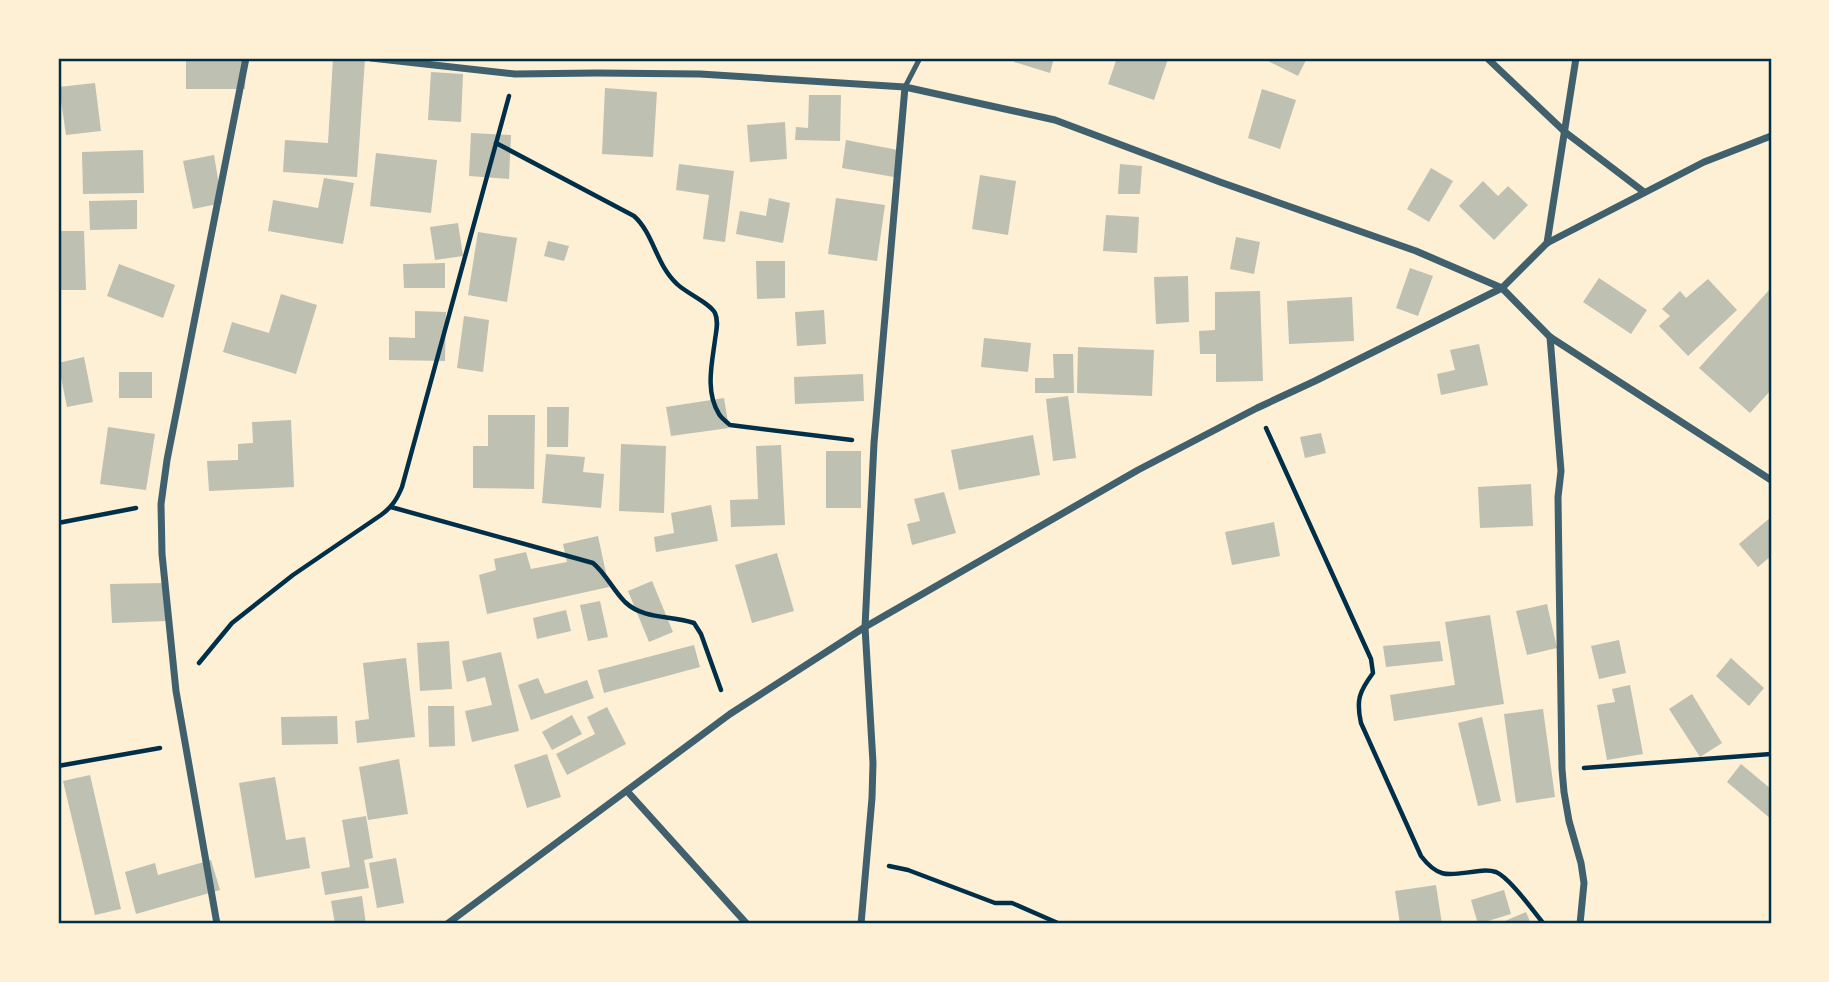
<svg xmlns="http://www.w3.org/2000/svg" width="1829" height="982" viewBox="0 0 1829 982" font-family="Jost,sans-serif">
  <rect width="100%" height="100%" fill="#fdf0d5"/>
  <g fill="#bec0b2">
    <polygon points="186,58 246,58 245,89 186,89"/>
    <polygon points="333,58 365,58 357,177 283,172 285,140 328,143"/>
    <polygon points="1016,58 1054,58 1050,73 1014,62"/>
    <polygon points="1117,58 1163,58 1168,59 1154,100 1108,84"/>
    <polygon points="1262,58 1307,58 1298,76"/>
    <polygon points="431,72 463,74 461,122 428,120"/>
    <polygon points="95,83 101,131 66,135 59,87"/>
    <polygon points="605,88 657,92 653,157 602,154"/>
    <polygon points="1262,89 1296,100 1280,149 1248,138"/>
    <polygon points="809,95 841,95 840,141 795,140 796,127 808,128"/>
    <polygon points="785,122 787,159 750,162 747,125"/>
    <polygon points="471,133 511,135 509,179 469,176"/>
    <polygon points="846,140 898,150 894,177 842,168"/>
    <polygon points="143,150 144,193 83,194 82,152"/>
    <polygon points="376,153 437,160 431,213 370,206"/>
    <polygon points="214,155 222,203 193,209 183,161"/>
    <polygon points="679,164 734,171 725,242 703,239 709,195 676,190"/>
    <polygon points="1120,164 1142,166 1140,194 1118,194"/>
    <polygon points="1431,168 1453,181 1429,222 1407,209"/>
    <polygon points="980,175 1016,181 1008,235 972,229"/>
    <polygon points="324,178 354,183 343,244 268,231 273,200 318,208"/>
    <polygon points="1483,181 1498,196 1508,186 1528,205 1494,240 1459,206"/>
    <polygon points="769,198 790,203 783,243 736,234 740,211 766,216"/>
    <polygon points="836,198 885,205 877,261 828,254"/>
    <polygon points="137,200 137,229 90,230 89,201"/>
    <polygon points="1106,215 1139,217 1137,253 1103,251"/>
    <polygon points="458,223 463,256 435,260 430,227"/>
    <polygon points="58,231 84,231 86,290 58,290"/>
    <polygon points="478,232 517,238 507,302 468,295"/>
    <polygon points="1236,237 1260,242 1254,274 1230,269"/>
    <polygon points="548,241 569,246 564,261 544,256"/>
    <polygon points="756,261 785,261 785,298 757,299"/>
    <polygon points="445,263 445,288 404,288 403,264"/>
    <polygon points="119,264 175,285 163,318 107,296"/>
    <polygon points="1410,268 1433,276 1418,316 1396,308"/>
    <polygon points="1188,276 1189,322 1156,324 1154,277"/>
    <polygon points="1599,278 1647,310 1631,334 1583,302"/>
    <polygon points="1708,279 1737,310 1688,356 1659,326 1670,316 1662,309 1680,291 1686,298"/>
    <polygon points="1770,289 1771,291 1771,390 1750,413 1699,368"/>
    <polygon points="1260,291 1263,381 1216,382 1216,354 1200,354 1199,331 1215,330 1215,292"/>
    <polygon points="281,294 317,305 296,374 223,352 232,322 269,333"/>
    <polygon points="1352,297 1354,341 1289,344 1287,301"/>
    <polygon points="824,310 826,344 797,346 795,312"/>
    <polygon points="415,311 446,312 445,361 389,360 389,337 415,338"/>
    <polygon points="464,316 489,320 483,372 457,368"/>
    <polygon points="984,338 1031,343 1028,372 981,367"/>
    <polygon points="1479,344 1488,385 1441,395 1437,374 1455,370 1450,350"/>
    <polygon points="1078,347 1154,350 1152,396 1077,393"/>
    <polygon points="1053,354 1073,354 1074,393 1035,393 1035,378 1054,378"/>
    <polygon points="84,357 93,402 67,407 58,363"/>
    <rect x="119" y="372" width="33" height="26"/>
    <polygon points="863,374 864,401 795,404 794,377"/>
    <polygon points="1068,396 1076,458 1053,461 1046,399"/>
    <polygon points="724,398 729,428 671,436 666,407"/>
    <polygon points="547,407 569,407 568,447 547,447"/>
    <polygon points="488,415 535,415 534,489 473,488 473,446 488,446"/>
    <polygon points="291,420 294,487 209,491 207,461 238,460 238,444 253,443 252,422"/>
    <polygon points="108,427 155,434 146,490 100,484"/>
    <polygon points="1321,433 1326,453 1305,458 1300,437"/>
    <polygon points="1033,435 1040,475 959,490 951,450"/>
    <polygon points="621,444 666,446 664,513 619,511"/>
    <polygon points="781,445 785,525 731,527 730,500 758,499 756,446"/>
    <rect x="826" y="451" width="35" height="57"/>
    <polygon points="546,454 585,457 583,472 604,474 601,508 542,503"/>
    <polygon points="1531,484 1533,526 1480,528 1478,487"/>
    <polygon points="944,492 956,533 912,545 907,524 920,521 914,499"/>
    <polygon points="711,505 718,541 656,552 654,537 674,533 671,513"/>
    <polygon points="1771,517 1771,556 1758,567 1739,544"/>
    <polygon points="1274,522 1280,556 1232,565 1225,532"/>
    <polygon points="598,536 609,587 487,614 479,575 496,570 494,559 526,552 531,569 567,562 563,544"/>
    <polygon points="777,553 794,611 752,623 735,565"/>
    <polygon points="652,581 673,632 649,642 628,591"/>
    <polygon points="165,583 167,621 112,623 110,584"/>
    <polygon points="600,601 608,637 588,641 580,605"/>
    <polygon points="1547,604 1557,648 1527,655 1516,611"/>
    <polygon points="566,610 571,631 537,639 533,618"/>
    <polygon points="1490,615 1504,704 1394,721 1390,695 1455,685 1445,622"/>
    <polygon points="1619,640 1626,673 1599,679 1591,646"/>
    <polygon points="449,641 452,689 420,691 417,643"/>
    <polygon points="1440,641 1443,661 1386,667 1383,646"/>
    <polygon points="694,645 700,667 604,693 598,670"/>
    <polygon points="501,652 519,731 472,742 465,711 492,705 485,677 467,682 462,661"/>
    <polygon points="406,658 415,737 357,743 355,721 369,719 363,663"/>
    <polygon points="1731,658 1764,688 1749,706 1716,676"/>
    <polygon points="538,678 545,694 587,680 594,698 531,720 518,685"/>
    <polygon points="1630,685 1643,754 1607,760 1597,705 1615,702 1612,689"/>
    <polygon points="1692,694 1722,743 1700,757 1669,709"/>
    <polygon points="428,706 454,706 455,746 429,747"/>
    <polygon points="607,707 626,744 567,775 556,754 595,734 587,717"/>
    <polygon points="1543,709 1555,797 1516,803 1504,714"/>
    <polygon points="572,715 582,734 552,750 542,732"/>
    <polygon points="337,716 338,744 282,745 281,717"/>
    <polygon points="1482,717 1501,801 1478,806 1458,723"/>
    <polygon points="547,754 561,797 527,808 514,765"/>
    <polygon points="399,759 408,814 368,820 359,767"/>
    <polygon points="1741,764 1771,789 1771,819 1727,782"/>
    <polygon points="90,775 121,909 95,915 63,781"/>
    <polygon points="275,777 286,840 305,837 310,868 255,878 239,783"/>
    <polygon points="366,816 373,858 364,860 369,888 325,895 321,872 350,867 342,820"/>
    <polygon points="396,858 404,903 377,908 369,863"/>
    <polygon points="211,860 220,890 136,914 125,872 155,863 158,875"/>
    <polygon points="1436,885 1442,924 1400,924 1395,891"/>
    <polygon points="1504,890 1511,914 1478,924 1471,900"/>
    <polygon points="362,896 366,924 335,924 331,901"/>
    <polygon points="1526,912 1531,924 1498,924"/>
  </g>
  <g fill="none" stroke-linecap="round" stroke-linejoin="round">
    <g stroke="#003049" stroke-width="4.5">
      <path d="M496,143l138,73c20,18 22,49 43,68 9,9 33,19 38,29 4,9 1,18 0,27 -3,23 -10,52 4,74 2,4 8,8 11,11l122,15"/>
      <path d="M1266,428l105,231 2,14c-14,19 -17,27 -12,50l60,133c19,25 30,18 58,15 6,-1 11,-1 17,1 14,6 37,39 48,52"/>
      <path d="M391,507l202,56c13,11 20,27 32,39 19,18 46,13 69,21l7,11 20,56"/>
      <polyline points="58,523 136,508"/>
      <path d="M199,663l33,-40 61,-48 88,-60c11,-8 16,-16 21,-28l107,-391"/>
      <polyline points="58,766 160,748"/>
      <polyline points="1584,768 1771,754"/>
      <polyline points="889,866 908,870 995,903 1012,903 1060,924"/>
    </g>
    <polyline stroke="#3f606c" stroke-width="5" points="905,87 920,58"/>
    <g stroke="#3f606c" stroke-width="7">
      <polyline points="371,58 515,74 597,73 700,74 905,87 1055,120 1220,182 1416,251 1502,288 1550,337 1771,480"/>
      <polyline points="1487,58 1565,132 1644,192"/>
      <polyline points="1547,243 1576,58"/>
      <polyline points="1550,337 1561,471 1558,497 1559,569 1562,769 1564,792 1569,821 1581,863 1584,883 1580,924"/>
      <polyline points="627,791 747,924"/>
      <polyline points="217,924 176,691 162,554 161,504 167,460 246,58"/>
      <polyline points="447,924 730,714 865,627 1138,470 1257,408 1315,381 1502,288 1547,243 1704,162 1771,136"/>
      <polyline points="861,924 872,798 873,763 865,627 874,443 905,87"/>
    </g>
  </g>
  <rect width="1829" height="982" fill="none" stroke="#fdf0d5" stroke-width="119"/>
  <rect x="60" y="60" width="1710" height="862" fill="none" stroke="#003049" stroke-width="2.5"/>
</svg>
